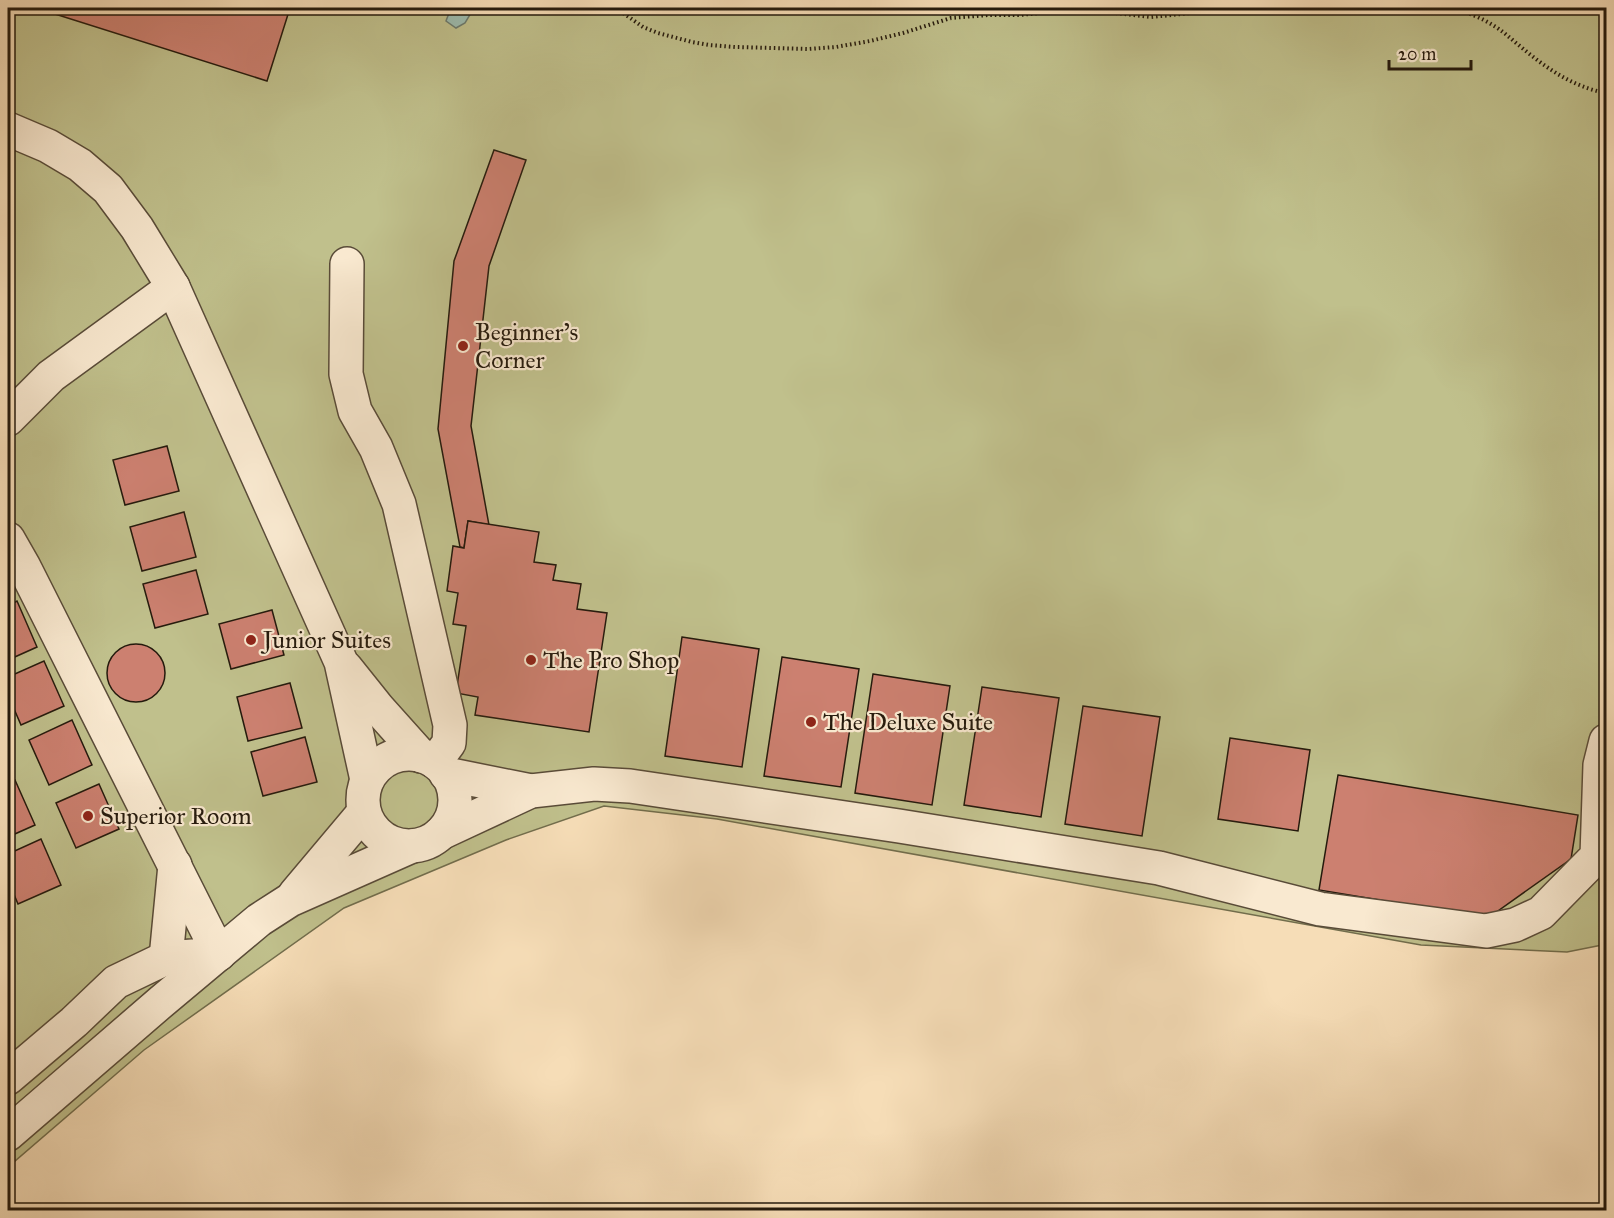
<svg xmlns="http://www.w3.org/2000/svg" width="1614" height="1218" viewBox="0 0 1614 1218" font-family="'IM FELL Great Primer',serif">
  <rect width="100%" height="100%" fill="#f6ddb7"/>
  <filter id="stains"><feTurbulence type="fractalNoise" baseFrequency=".00333" numOctaves="4"/><feColorMatrix values="0 0 0 0 .2 0 0 0 0 .09 0 0 0 0 .02 0 0 0 .5 -.17"/></filter>
  <radialGradient id="worn" r=".72"><stop offset=".6" stop-color="#630" stop-opacity="0"/><stop offset="1" stop-color="#630" stop-opacity=".3"/></radialGradient>
  <polygon fill="#c0c08c" stroke="#726d4c" stroke-width="1.5" points="8,8 1606,8 1606,941 1602,945 1567,952 1421,945 717,819 604,806 506,840 344,908 144,1050 8,1167"/>
  <polygon fill="#9dbcaf" stroke="#6d7b6e" stroke-width="1.5" points="448,8 474,8 465,23 456,28 446,21 449,13"/>
  <g fill="#cc8070" stroke="#251a0d" stroke-width="1.5">
    <polygon points="36,8 290,8 267,81"/>
    <polygon points="494,150 526,160 489,266 471,426 489,525 468,521 464,548 460,547 438,429 454,261"/>
    <polygon points="167,446 179,491 125,505 113,460"/>
    <polygon points="184,512 196,557 142,571 130,527"/>
    <polygon points="468,521 539,532 534,562 556,565 553,580 581,584 577,609 607,613 589,732 475,715 478,697 456,693 466,626 453,624 458,593 447,591 453,546 464,548"/>
    <polygon points="196,570 208,614 155,628 143,584"/>
    <polygon points="17,601 37,647 8,660 8,606"/>
    <polygon points="272,610 284,655 231,669 219,624"/>
    <polygon points="682,637 759,649 742,767 665,756"/>
    <circle cx="136" cy="673" r="29"/>
    <polygon points="782,657 859,669 841,787 764,776"/>
    <polygon points="44,661 64,706 21,725 8,695 8,677"/>
    <polygon points="873,674 950,686 932,805 855,793"/>
    <polygon points="290,683 302,728 248,741 237,697"/>
    <polygon points="982,687 1059,698 1041,817 964,805"/>
    <polygon points="1083,706 1160,717 1142,836 1065,824"/>
    <polygon points="72,720 92,765 49,785 29,740"/>
    <polygon points="305,737 317,782 263,796 251,752"/>
    <polygon points="1230,738 1310,750 1298,831 1218,819"/>
    <polygon points="1338,775 1578,815 1571,859 1488,918 1319,890"/>
    <polygon points="15,780 35,825 8,837 8,783"/>
    <polygon points="99,784 119,829 76,848 56,803"/>
    <polygon points="41,839 61,885 18,904 8,880 8,854"/>
  </g>
  <g fill="none" stroke-linecap="round" stroke-linejoin="round">
    <defs>
      <g id="minor">
        <polyline points="8,129 48,146 80,165 108,189 137,228 173,287 341,662 367,780"/>
        <polyline points="347,264 346,374 355,411 376,448 399,504 450,725 449,743 435,762"/>
        <polyline points="8,419 51,376 173,287"/>
        <polyline points="8,539 24,567 219,954 166,958 116,982 74,1022 8,1078"/>
        <polyline points="346,668 378,708 421,756"/>
        <circle cx="409" cy="800" r="46"/>
        <polyline points="446,774 531,791"/>
        <polyline points="441,833 531,791 594,784 630,786 899,826 1159,868 1320,909 1486,931 1515,925 1541,913 1597,856 1600,765 1606,741"/>
        <polyline points="295,894 364,812"/>
        <polyline points="166,958 175,865"/>
        <polyline points="8,1134 161,1002 259,920 290,900 412,846"/>
      </g>
    </defs>
    <use href="#minor" stroke="#594b38" stroke-width="36"/>
    <g stroke="#251a0d" stroke-width="4" stroke-dasharray="1.5 3" stroke-linecap="butt">
      <polyline points="616,8 643,27 658,33 692,42 709,45 735,47 808,49 836,47 870,41 903,33 951,18 988,15 1020,15 1080,9 1151,17 1182,14 1225,8"/>
      <path d="M1448,8c15,3 30,8 43,16 11,6 20,15 30,23 25,21 52,40 85,46"/>
    </g>
    <use href="#minor" stroke="#f9e9d0" stroke-width="33"/>
  </g>
  <g fill="#8f2418" stroke="#f9e9d0" stroke-width="2">
    <circle cx="463" cy="346" r="6"/>
    <circle cx="251" cy="640" r="6"/>
    <circle cx="531" cy="660" r="6"/>
    <circle cx="811" cy="722" r="6"/>
    <circle cx="88" cy="816" r="6"/>
  </g>
  <g text-anchor="middle" dominant-baseline="central" stroke-width="4.5" stroke-linejoin="round" paint-order="stroke">
    <g font-size="24" fill="#251a0d" stroke="#f9e9d0" text-anchor="start">
      <text x="475" y="332">Beginner's<tspan x="475" dy="28">Corner</tspan></text>
      <text x="263" y="640">Junior Suites</text>
      <text x="543" y="660">The Pro Shop</text>
      <text x="823" y="722">The Deluxe Suite</text>
      <text x="100" y="816">Superior Room</text>
    </g>
  </g>
  <rect width="1614" height="1218" fill="none" stroke="#f6ddb7" stroke-width="30"/>
  <rect x="9" y="9" width="1596" height="1200" fill="none" stroke="#251a0d" stroke-width="3"/>
  <rect x="15" y="15" width="1584" height="1188" fill="none" stroke="#251a0d" stroke-width="1.5"/>
  <path d="M1389 60v9h82v-9" fill="none" stroke="#251a0d" stroke-width="3"/>
  <text x="1398" y="60" font-size="18" fill="#251a0d" stroke="#f9e9d0" stroke-width="4.5" paint-order="stroke">20 m</text>
  <rect width="100%" height="100%" filter="url(#stains)"/>
  <rect width="100%" height="100%" fill="url(#worn)"/>
</svg>
